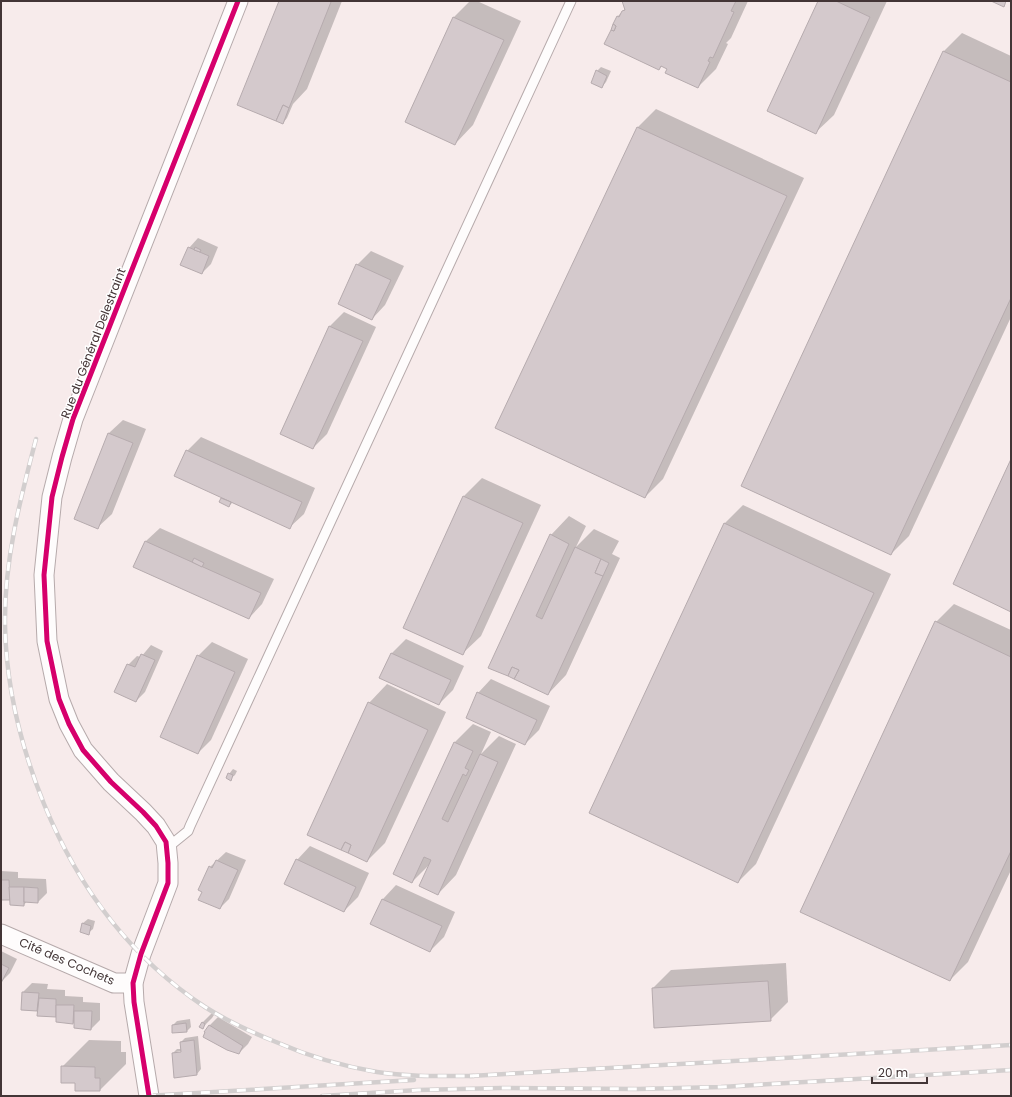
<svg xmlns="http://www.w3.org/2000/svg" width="1012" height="1097" viewBox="0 0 1012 1097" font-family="Poppins,sans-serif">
  <rect width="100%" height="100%" fill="#f7ebeb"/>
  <g fill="#0003" fill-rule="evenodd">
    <polygon points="280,1 342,1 307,89 293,104 287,118 283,123"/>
    <polygon points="470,1 477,1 521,21 473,125 455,144 407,121 454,17"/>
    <polygon points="623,1 748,1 731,38 726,43 728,44 716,69 698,87 662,66 659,69 605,44 618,16 625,9"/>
    <polygon points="819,1 887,1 834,115 815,133"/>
    <polygon points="962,33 1011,56 1011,317 909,536 891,554 742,485 944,51"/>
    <polygon points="601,67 611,71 606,82 602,87 597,71"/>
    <polygon points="656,109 804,178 663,479 645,497 496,427 638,127"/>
    <polygon points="198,238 218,247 211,264 202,273 189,248"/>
    <polygon points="371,251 404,266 385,305 372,319 357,265"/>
    <polygon points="344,312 376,327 327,434 313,448 281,433 330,326"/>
    <polygon points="123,420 146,429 112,514 98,527 75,518 109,433"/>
    <polygon points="201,437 315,488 304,514 290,527 233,502 229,506 220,502 223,497 187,451"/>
    <polygon points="482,478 541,505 481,636 462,654 404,628 464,496"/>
    <polygon points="743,505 891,574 756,864 738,882 724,524"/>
    <polygon points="569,516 586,526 576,547 594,529 619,541 612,554 620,558 566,675 548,694 490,667 551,535"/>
    <polygon points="160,528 274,579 262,604 249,618 135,566 146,541"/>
    <polygon points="954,604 1011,630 1011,870 968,962 950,980 936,622"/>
    <polygon points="406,639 464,666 453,690 439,704 380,677 392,653"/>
    <polygon points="212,642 248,659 211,740 198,753 198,656"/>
    <polygon points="151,645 163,651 145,692 136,701 128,665 137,656 141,657"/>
    <polygon points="491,679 550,706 539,730 525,744 478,693"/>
    <polygon points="387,684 446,712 385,843 367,861 308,834 369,703"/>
    <polygon points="473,724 491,732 481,754 499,736 516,744 456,875 438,894 429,865 412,882 394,874 455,742"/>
    <polygon points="233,769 237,771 235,775 230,779 229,774"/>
    <polygon points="310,846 369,873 358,897 344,911 297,860"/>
    <polygon points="226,852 246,860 229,899 220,908 203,891 210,867"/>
    <polygon points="1,871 18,872 18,878 46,879 47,893 38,902 27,901 24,905 11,899 1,899"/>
    <polygon points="396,885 455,912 444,937 430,951 371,924 383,899"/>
    <polygon points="88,919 95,921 93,929 88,933 82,931 83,923"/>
    <polygon points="1,951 17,959 10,973 1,982"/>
    <polygon points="786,963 788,1002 770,1020 653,988 671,970"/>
    <polygon points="32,983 48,984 47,989 65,990 65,996 83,997 83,1002 100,1003 100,1020 91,1029 74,1023 57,1021 57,1016 38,1010 22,1009 23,992"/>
    <polygon points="212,1013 214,1015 212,1018 203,1027 202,1023"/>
    <polygon points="218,1017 252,1037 248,1044 239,1053 209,1026"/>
    <polygon points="190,1019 191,1027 187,1031 173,1025 177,1021"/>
    <path d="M198,1036l3,33 -4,5 -22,2 -2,-23 4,-4h4v-7l4,-4zM186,1050v2l-10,2v-2z"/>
    <polygon points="89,1040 121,1041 121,1052 126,1052 126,1064 100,1090 76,1082 62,1067"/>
  </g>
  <g fill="#d4c9cc" stroke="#b6abae">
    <polygon points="279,1 329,1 331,2 289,108 283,105 276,121 237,105"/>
    <polygon points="622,1 736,1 731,11 734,12 713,58 710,57 708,61 710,62 698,88 665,73 667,69 661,66 659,70 604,44 611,30 614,31 616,26 613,24 617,16 619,17 622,11 625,10"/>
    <polygon points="818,1 836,1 870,17 816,134 767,111"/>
    <polygon points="991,1 1006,1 1004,7"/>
    <polygon points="453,17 504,40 455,145 405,122"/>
    <polygon points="613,24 616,26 614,31 611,30"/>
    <polygon points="943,51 1011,82 1011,298 891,555 741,486"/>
    <polygon points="596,70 607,76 602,88 591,83"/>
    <polygon points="283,105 289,108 283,124 276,121"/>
    <polygon points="637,127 787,196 645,498 495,428"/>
    <polygon points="188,247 209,256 202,274 180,265"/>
    <polygon points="195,247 201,250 200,252 194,250"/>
    <polygon points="356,264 391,280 372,320 338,304"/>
    <polygon points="329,326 363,341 313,449 280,434"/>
    <polygon points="108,433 133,443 98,529 74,519"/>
    <polygon points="186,450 302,502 290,529 174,476"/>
    <polygon points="1011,459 1011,612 953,584"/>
    <polygon points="463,496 523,523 463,655 403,628"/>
    <polygon points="221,498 231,502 229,507 219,502"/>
    <polygon points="724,523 874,593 738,883 589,813"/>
    <polygon points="550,534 569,544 536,616 542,619 575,547 601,559 595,573 603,576 548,695 514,679 519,670 512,667 508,676 488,668"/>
    <polygon points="145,541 261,593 249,619 133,567"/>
    <polygon points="194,558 204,563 202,567 192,562"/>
    <polygon points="601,559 609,563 603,576 595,573"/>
    <polygon points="935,621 1011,657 1011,851 950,981 800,912"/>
    <polygon points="391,653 451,680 439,705 379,678"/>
    <polygon points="141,654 155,660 136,702 114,692 127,664 135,667"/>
    <polygon points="197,655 235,672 198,754 160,737"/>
    <polygon points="512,667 519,670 514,679 508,676"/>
    <polygon points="477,692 537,720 525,745 466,718"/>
    <polygon points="368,702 428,730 367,862 348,853 351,845 345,842 341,850 307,835"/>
    <polygon points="454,742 473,751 465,768 469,770 466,776 463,774 442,819 448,822 480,754 498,762 438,895 419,886 431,860 424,857 412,883 393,874"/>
    <polygon points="228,773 233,775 231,781 226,778"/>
    <polygon points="345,842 351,845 348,853 341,850"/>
    <polygon points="296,859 356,887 344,912 284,884"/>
    <polygon points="216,860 238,870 220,909 198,900 202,892 198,890 209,866 212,868"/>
    <polygon points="1,880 9,880 10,900 1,900"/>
    <polygon points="9,887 24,887 24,906 10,905"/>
    <polygon points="24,887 38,888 38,903 24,902"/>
    <polygon points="382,899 442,926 430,952 370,924"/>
    <polygon points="82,923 91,926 89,935 80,932"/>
    <polygon points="1,964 9,968 1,983"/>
    <polygon points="768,981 771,1021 654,1028 652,988"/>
    <polygon points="22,992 39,993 37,1011 21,1010"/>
    <polygon points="39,998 56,999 56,1017 37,1016"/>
    <polygon points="56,1005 74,1005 73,1024 56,1022"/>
    <polygon points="74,1011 92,1011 91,1030 74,1028"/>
    <polygon points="202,1022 205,1024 203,1029 199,1027"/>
    <polygon points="186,1023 187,1032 172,1033 172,1025"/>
    <polygon points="209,1025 243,1046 239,1054 227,1050 203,1037 205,1032 204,1032"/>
    <polygon points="194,1040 197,1075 174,1078 172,1053 181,1052 180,1042"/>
    <polygon points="61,1066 95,1067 95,1078 100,1078 100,1091 75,1091 75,1083 61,1083"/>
  </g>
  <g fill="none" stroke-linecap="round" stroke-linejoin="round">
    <defs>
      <polyline id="lane" points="167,848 188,831 190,826 571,1"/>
      <g id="street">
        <polyline points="1,934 114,983 133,983"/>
        <polyline points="149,1096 134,1002 133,983 141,954 168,883 168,863 166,842 156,826 143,812 111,782 83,750 69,724 59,699 47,641 44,575 52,497 62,457 73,419 238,1"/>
      </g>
    </defs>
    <use href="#lane" stroke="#b6aaab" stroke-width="11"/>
    <use href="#street" stroke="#b6aaab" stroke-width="21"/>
    <use href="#lane" stroke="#fefcfc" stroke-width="9"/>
    <use href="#street" stroke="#fefcfc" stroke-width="19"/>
    <defs>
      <g id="rail">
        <path d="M36,439c-16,61 -32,122 -31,186 1,62 16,122 39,179 34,83 87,154 161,203 22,14 46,25 71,35 32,14 66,24 101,30 32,5 65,4 97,4"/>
        <polyline points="470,1076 1011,1045"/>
        <polyline points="147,1096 414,1080"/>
        <polyline points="322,1096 418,1090 501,1088 637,1089 721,1087 1011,1070"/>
      </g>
    </defs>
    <use href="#rail" stroke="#d2cece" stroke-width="4.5"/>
    <use href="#rail" stroke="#fff" stroke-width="3" stroke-dasharray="9" stroke-linecap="butt"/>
    <defs>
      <polyline id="cycleway" points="149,1096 134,1002 133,983 141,954 168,883 168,863 166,842 156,826 143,812 111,782 83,750 69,724 59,699 47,641 44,575 52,497 62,457 73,419 238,1"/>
    </defs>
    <use href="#cycleway" stroke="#fff" stroke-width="8"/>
    <use href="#cycleway" stroke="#d6006c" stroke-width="5"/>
  </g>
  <g text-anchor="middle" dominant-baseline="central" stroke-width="3" stroke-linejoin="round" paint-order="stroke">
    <g font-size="12" fill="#433536" stroke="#fff">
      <text transform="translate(93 343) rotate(-69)">Rue du Général Delestraint</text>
      <text transform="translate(67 961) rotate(23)">Cité des Cochets</text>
    </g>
  </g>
  <rect width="1012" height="1097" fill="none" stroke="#433536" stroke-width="4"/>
  <path d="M872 1077v6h55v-6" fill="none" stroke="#433536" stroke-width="2"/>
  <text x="878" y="1077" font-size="12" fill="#433536" stroke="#ffffff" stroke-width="3" paint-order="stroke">20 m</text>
</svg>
